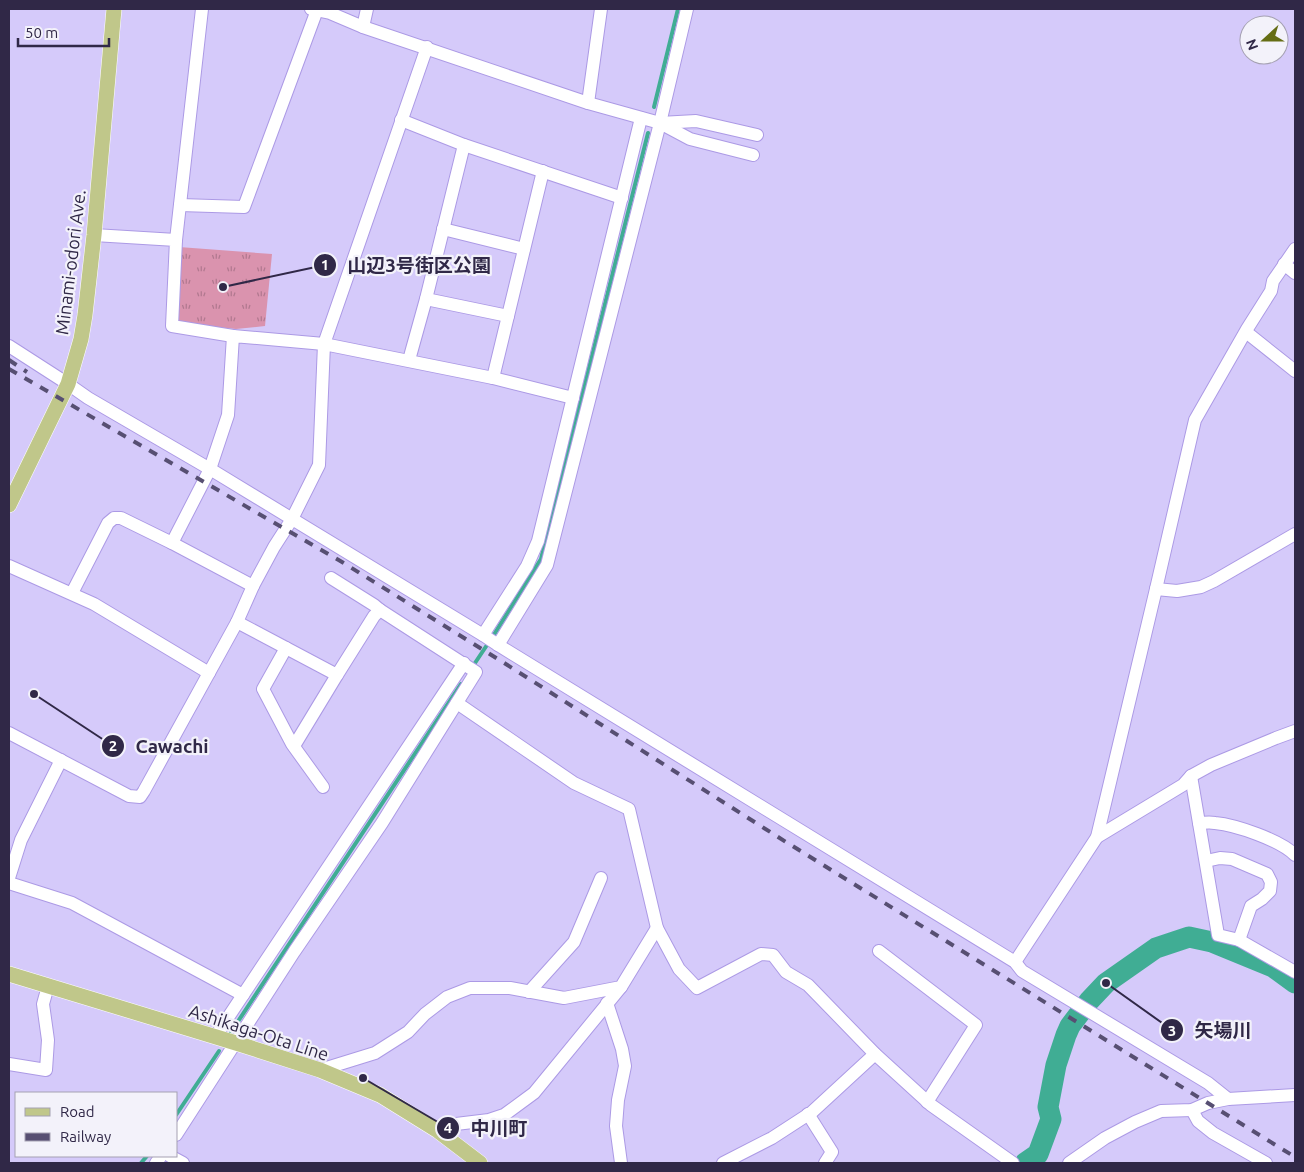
<svg xmlns="http://www.w3.org/2000/svg" width="1304" height="1172" viewBox="0 0 1304 1172" font-family="Ubuntu,'Noto Sans JP',sans-serif">
  <defs>
    <pattern id="grass-tufts" width="24" height="20" patternUnits="userSpaceOnUse" patternTransform="scale(1.25)"><rect width="24" height="20" fill="#da93ae"/><path d="M3 7l-1-3M5 7V3M7 7l1-3M15 17l-1-3M17 17v-4M19 17l1-3" fill="none" stroke="#b1788f"/></pattern>
  </defs>
  <rect width="100%" height="100%" fill="#d5cafa"/>
  <polygon fill="url(#grass-tufts)" points="179,247 272,254 265,326 236,329 177,323"/>
  <g fill="none" stroke-linecap="round" stroke-linejoin="round">
    <g stroke="#40ad94" stroke-width="4">
      <polyline points="654,107 678,9"/>
      <polyline points="495,633 541,559 648,133"/>
      <polyline points="475,663 487,645"/>
      <polyline points="231,1032 461,684"/>
      <polyline points="176,1115 219,1051"/>
      <polyline points="141,1163 147,1156"/>
    </g>
    <polyline stroke="#40ad94" stroke-width="21" points="1025,1163 1038,1154 1051,1119 1048,1107 1056,1065 1066,1035 1070,1026 1089,1001 1106,983 1156,948 1189,937 1212,942 1273,967 1295,983"/>
    <defs>
      <g id="minor">
        <polyline points="311,9 330,13 363,27 588,103 660,123 690,139 753,155"/>
        <polyline points="363,27 367,9"/>
        <polyline points="588,103 601,9"/>
        <polyline points="401,120 464,145 622,198"/>
        <polyline points="660,123 696,121 757,135"/>
        <polyline points="180,205 244,207 317,10"/>
        <polyline points="443,229 524,249"/>
        <polyline points="94,235 176,240 172,326 233,336"/>
        <polyline points="176,240 202,9"/>
        <polyline points="1284,264 1295,273"/>
        <polyline points="426,299 508,316"/>
        <polyline points="1246,332 1295,371"/>
        <polyline points="9,346 68,384 88,398 210,469 483,635 498,645 1015,962 1022,971 1208,1083 1228,1099"/>
        <polyline points="409,360 426,299 464,145"/>
        <polyline points="493,378 543,171"/>
        <polyline points="172,543 210,469 228,415 233,336 324,344 427,47"/>
        <polyline points="9,566 94,604 209,673"/>
        <polyline points="331,578 374,605 380,610"/>
        <polyline points="1156,589 1177,591 1201,587 1214,581 1295,534"/>
        <polyline points="72,593 108,523 114,518 121,518 172,543 253,586"/>
        <polyline points="483,635 527,566 538,541 641,118"/>
        <polyline points="498,645 547,565 660,123 687,9"/>
        <polyline points="286,648 263,689 292,744 323,787"/>
        <polyline points="457,703 574,783 629,809 657,928 679,969 697,988 761,954 773,955 786,972 808,985 875,1054 931,1105 1013,1163"/>
        <polyline points="9,733 129,796 140,797 144,791 237,622 253,586 274,547 292,519 319,465 324,344 493,378 573,398"/>
        <polyline points="294,746 337,675"/>
        <polyline points="1191,776 1218,935 1239,940 1295,972"/>
        <path d="M1199,823c5,0 10,-1 16,0 21,2 65,17 80,32"/>
        <polyline points="1097,837 1183,785 1191,776 1211,765 1276,738 1295,731"/>
        <polyline points="1206,861 1220,858 1232,859 1267,874 1271,882 1270,891 1262,899 1251,906 1239,940"/>
        <polyline points="9,878 21,840 61,760"/>
        <polyline points="9,883 72,903 243,995"/>
        <polyline points="879,951 976,1025 927,1102"/>
        <polyline points="1015,962 1097,837 1156,589 1195,420 1247,329 1271,291 1273,281 1295,249"/>
        <polyline points="529,992 574,942 601,878"/>
        <polyline points="607,1003 622,1049 625,1066 618,1100 616,1126 621,1163"/>
        <polyline points="215,1037 464,663"/>
        <polyline points="9,1064 46,1070 48,1040 43,1004 48,986"/>
        <polyline points="320,1070 375,1053 408,1032 425,1014 447,997 470,988 510,988 564,998 621,987 657,928"/>
        <polyline points="1192,1110 1198,1121 1213,1133 1266,1163"/>
        <polyline points="808,1114 832,1152 825,1163"/>
        <polyline points="438,1131 456,1124 489,1120 504,1115 534,1093 621,987"/>
        <polyline points="176,1135 294,952 382,823 476,672 380,610 374,616 337,675 237,622"/>
        <polyline points="170,1156 183,1163"/>
        <polyline points="156,1163 161,1156"/>
        <polyline points="723,1163 772,1138 812,1112 875,1054"/>
        <polyline points="1069,1163 1105,1138 1135,1122 1161,1111 1192,1110 1208,1103 1228,1099 1295,1095"/>
      </g>
      <g id="major">
        <polyline points="9,505 68,384 81,339 85,315 94,235 114,9"/>
        <polyline points="9,974 236,1043 320,1070 380,1095 438,1131 480,1163"/>
      </g>
    </defs>
    <use href="#minor" stroke="#ac9ae5" stroke-width="14"/>
    <use href="#major" stroke="#fff" stroke-width="16"/>
    <use href="#minor" stroke="#fff" stroke-width="12"/>
    <use href="#major" stroke="#c0c78a" stroke-width="15"/>
    <g stroke="#574f72" stroke-width="4" stroke-dasharray="9 9" stroke-linecap="butt">
      <polyline points="9,360 27,372"/>
      <polyline points="9,369 342,562 501,661 786,842 1295,1157"/>
    </g>
  </g>
  <g text-anchor="middle" dominant-baseline="central" stroke-width="4.5" stroke-linejoin="round" paint-order="stroke">
    <g font-size="18" fill="#302847" stroke="#f3f2fa">
      <text transform="translate(70 262) rotate(-83)">Minami-odori Ave.</text>
      <text transform="translate(259 1032) rotate(18)">Ashikaga-Ota Line</text>
    </g>
  </g>
  <path fill="none" stroke="#302847" stroke-width="2" d="M223 287L325 265M34 694L113 746M1106 983L1172 1030M363 1078L448 1128"/>
  <g fill="#302847" stroke="#f3f2fa" stroke-width="2">
    <circle cx="223" cy="287" r="5"/>
    <circle cx="34" cy="694" r="5"/>
    <circle cx="1106" cy="983" r="5"/>
    <circle cx="363" cy="1078" r="5"/>
    <circle cx="325" cy="265" r="12"/>
    <circle cx="113" cy="746" r="12"/>
    <circle cx="1172" cy="1030" r="12"/>
    <circle cx="448" cy="1128" r="12"/>
  </g>
  <g font-size="15" text-anchor="middle" font-weight="bold" fill="#fff">
    <text x="325" y="270">1</text>
    <text x="113" y="751">2</text>
    <text x="1172" y="1036">3</text>
    <text x="448" y="1133">4</text>
  </g>
  <g font-size="19" text-anchor="middle" font-weight="bold" fill="#302847" stroke="#f3f2fa" stroke-width="4.5" stroke-linejoin="round" paint-order="stroke">
    <text x="419" y="272">山辺3号街区公園</text>
    <text x="172" y="753">Cawachi</text>
    <text x="1223" y="1037">矢場川</text>
    <text x="499" y="1135">中川町</text>
  </g>
  <rect width="1304" height="1172" fill="none" stroke="#302847" stroke-width="20"/>
  <rect x="15" y="1092" width="162" height="65" fill="#f3f2fa" stroke="#a5a1b2"/>
  <rect x="25" y="1108" width="25" height="8" fill="#c0c78a" stroke="#a5a1b2"/>
  <text x="60" y="1117" font-size="15" fill="#302847">Road</text>
  <rect x="25" y="1133" width="25" height="8" fill="#574f72" stroke="#a5a1b2"/>
  <text x="60" y="1142" font-size="15" fill="#302847">Railway</text>
  <g transform="translate(1264 40) rotate(249)"><circle r="24" fill="#f3f2fa" stroke="#a5a1b2"/>
  <path d="M0-4L9 19L0 12L-9 19Z" fill="#656d14"/>
  <text y="-8" font-size="14" font-weight="bold" text-anchor="middle" fill="#302847">N</text>
  </g>
  <path d="M18 38v8h91v-8" fill="none" stroke="#302847" stroke-width="2.5"/>
  <text x="25" y="38" font-size="15" fill="#302847" stroke="#f3f2fa" stroke-width="4" paint-order="stroke">50 m</text>
</svg>
